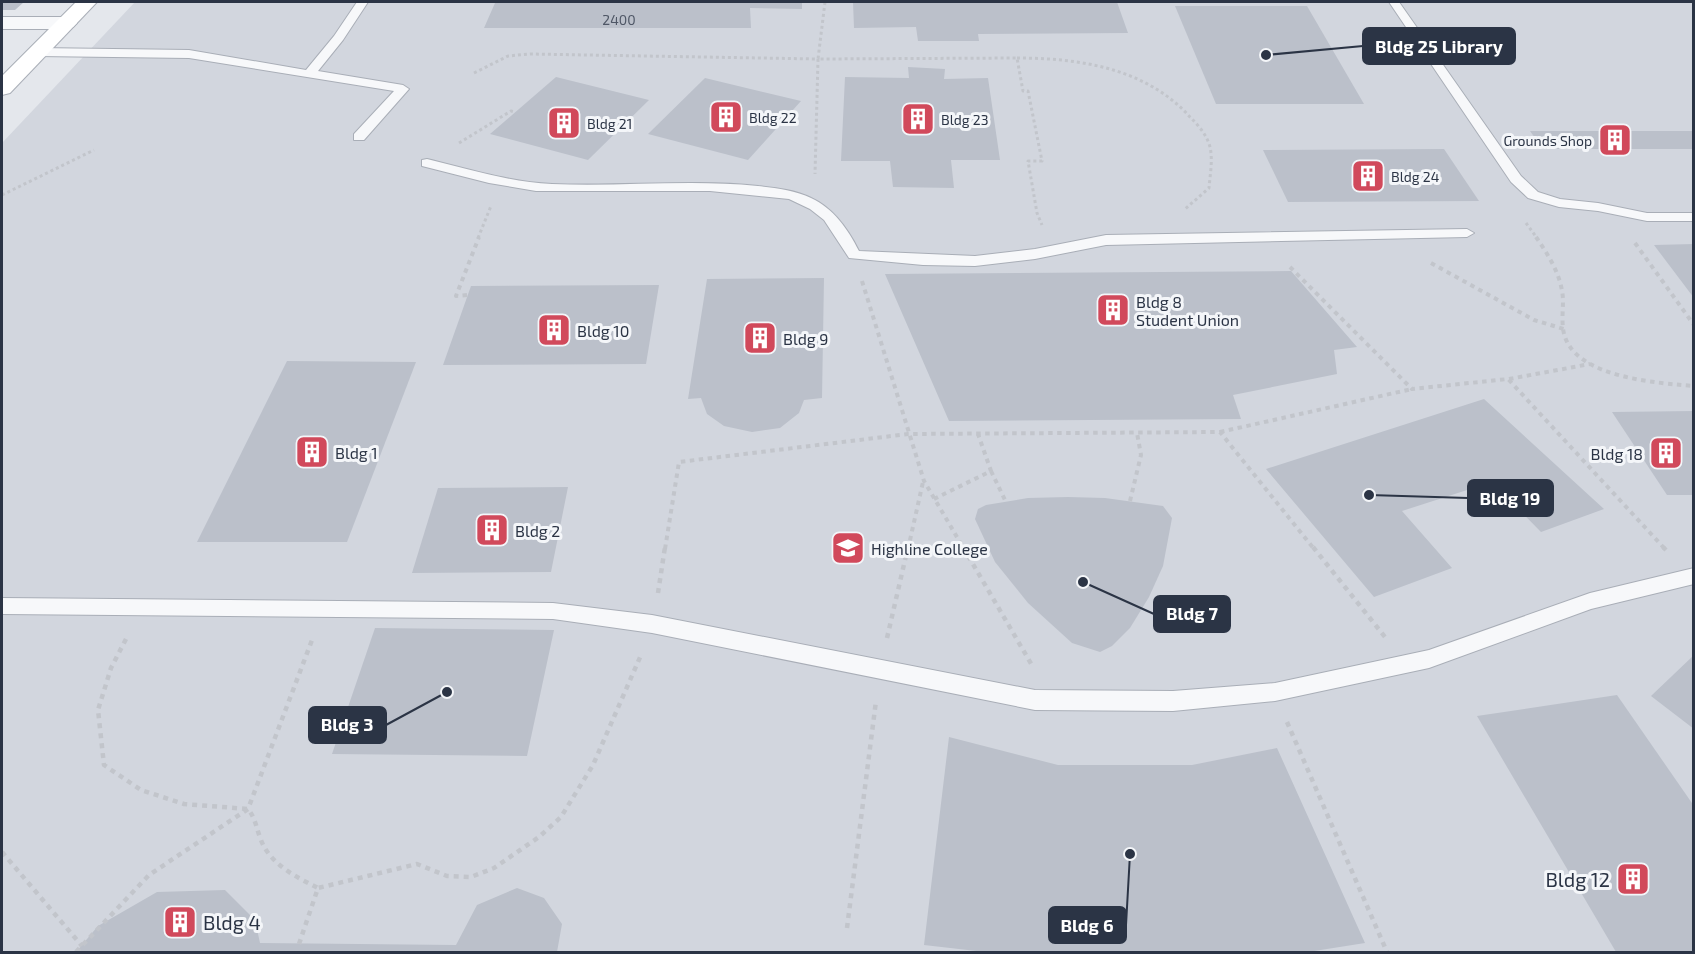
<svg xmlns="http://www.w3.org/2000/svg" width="1695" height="954" viewBox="0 0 1695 954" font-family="'Exo 2',sans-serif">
  <rect width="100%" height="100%" fill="#e4e7ec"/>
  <polygon fill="#d2d6de" points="135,2 1693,2 1693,952 2,952 2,143"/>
  <g fill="#bbc0ca">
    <polygon points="2,2 24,2 15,10 2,10"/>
    <polygon points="519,2 802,2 802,9 750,8 751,28 484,28 495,3"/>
    <polygon points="853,2 1117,2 1128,33 978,34 979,41 918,41 916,27 854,28"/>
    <polygon points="1175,6 1307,6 1364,104 1216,104"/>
    <polygon points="908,67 945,69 944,79 988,78 1000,160 951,160 954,188 893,187 890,161 841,161 845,77 909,78"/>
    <polygon points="556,77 649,100 588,160 490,134"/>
    <polygon points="705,78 801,101 748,160 648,134"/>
    <polygon points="1530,131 1694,131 1694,149 1543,149"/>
    <polygon points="1444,149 1479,201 1288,202 1263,150"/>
    <polygon points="1694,244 1694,298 1654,245"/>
    <polygon points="1291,271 1357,347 1334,350 1337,374 1233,395 1241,419 949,421 885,274"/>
    <polygon points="824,278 822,398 804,400 799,413 780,428 752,432 724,426 707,414 701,398 688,399 707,279"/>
    <polygon points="659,285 646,364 443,365 471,286"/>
    <polygon points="287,361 416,362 347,542 197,542"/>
    <polygon points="1484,399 1604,509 1541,532 1492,482 1402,511 1452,568 1374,597 1266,469"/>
    <polygon points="1694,411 1694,495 1667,495 1612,412"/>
    <polygon points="568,487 551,572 412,573 438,488"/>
    <polygon points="1068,497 1105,498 1163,506 1172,518 1163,566 1149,597 1130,628 1112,646 1100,652 1072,643 1028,603 995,562 975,519 978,509 986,505 1028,498"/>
    <polygon points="375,628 554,630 527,756 332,754"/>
    <polygon points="1694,655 1694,729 1651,696"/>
    <polygon points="1617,695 1694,806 1694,952 1616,952 1477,716"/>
    <polygon points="949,737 1058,765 1192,765 1277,748 1365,943 1308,952 985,952 924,945"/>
    <polygon points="517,888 544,898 562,924 557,952 76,952 98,926 157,892 225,890 255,920 260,943 456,945 477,905"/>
  </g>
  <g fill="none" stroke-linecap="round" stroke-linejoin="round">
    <defs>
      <g id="service">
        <polygon points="357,2 368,2 343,40 318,71 403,85 409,89 364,140 354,140 354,134 394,91 189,58 37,56 31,52 37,48 189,50 306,70 334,36"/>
        <polygon points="1389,2 1399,2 1521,176 1538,192 1560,199 1598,203 1647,213 1694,213 1694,221 1647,221 1598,211 1559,207 1528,198 1511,182"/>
        <path d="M427,159c42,10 82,23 125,25 69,3 137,-5 206,2 17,2 37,4 53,12 22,10 37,31 48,53l116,5 60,-7 71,-14 361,-6 7,4 -7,4 -361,8 -71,14 -60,7 -52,-1 -74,-7 -25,-38 -14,-11 -21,-10 -79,-8h-174l-47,-8 -67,-17v-6z"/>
        <polygon points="1694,568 1694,584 1591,609 1429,668 1275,701 1173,711 1035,710 652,633 553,619 2,614 2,598 553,603 652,615 1035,690 1173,691 1275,683 1429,650 1590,593"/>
      </g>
      <polygon id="minor" points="2,17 66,17 73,19 77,23 73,27 66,29 2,29"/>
      <polygon id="secondary" points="76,2 97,2 10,93 2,95 2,76"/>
    </defs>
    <use href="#service" stroke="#a9aeb7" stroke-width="2"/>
    <use href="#minor" stroke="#a9aeb7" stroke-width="2"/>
    <use href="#secondary" stroke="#a9aeb7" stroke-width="2"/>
    <g stroke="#c2c5cb" stroke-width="3" stroke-dasharray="3 3" stroke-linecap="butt">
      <polyline points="825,2 818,59 1017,58 1023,91 1028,91 1042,161 1028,161 1037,213 1042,225"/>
      <path d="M1017,58c62,0 129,10 173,59 8,8 17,18 20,30 3,13 0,28 -1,41l-25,22"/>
      <polyline points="474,73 508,56 530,54 818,59 815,174"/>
      <polyline points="459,143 511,111 515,112"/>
      <polyline points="2,195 94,150"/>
      <polyline points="1526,223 1537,238"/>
      <polyline points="478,238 491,206"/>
    </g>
    <g stroke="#c2c5cb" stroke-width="4" stroke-dasharray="4.5 4.5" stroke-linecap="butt">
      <path d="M1536,237c13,19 26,39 27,63 0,12 -2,26 2,37 14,41 93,46 129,49"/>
      <polyline points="1635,243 1694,325"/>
      <polyline points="1431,263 1534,320 1564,329"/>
      <polyline points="1290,267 1412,389 1508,379 1665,549"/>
      <polyline points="862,281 924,481 964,549"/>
      <polyline points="467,295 456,296 479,237"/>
      <polyline points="1509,379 1590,364"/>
      <polyline points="1220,432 1412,389"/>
      <polyline points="991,471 1006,502"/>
      <polyline points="934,499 991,471 978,434"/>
      <polyline points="1130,501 1141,455 1137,433"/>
      <polyline points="665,549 679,462 908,434 1220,432 1314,549"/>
      <polyline points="908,549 923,482"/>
    </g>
    <g stroke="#c2c5cb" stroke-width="4.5" stroke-dasharray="5 5" stroke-linecap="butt">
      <polyline points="963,547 1033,667"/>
      <polyline points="1313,547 1385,637"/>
      <polyline points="1663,547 1666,550"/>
      <polyline points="658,593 665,547"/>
      <polyline points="887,638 908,547"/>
      <path d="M126,639l-15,29 -13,42 6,55 37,25 43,14 64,5c8,10 8,19 13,31 9,24 35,37 57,48"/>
      <polyline points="1287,722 1387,952"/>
      <polyline points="2,852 82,946"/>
      <polyline points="847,928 876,701"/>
      <polyline points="299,944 318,888 417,864 447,876 471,877 494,868 539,837 561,817 593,765 641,655"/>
      <polyline points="76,952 149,875 248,809 312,640"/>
    </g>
    <use href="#service" fill="#f7f8fa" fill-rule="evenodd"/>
    <use href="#minor" fill="#f7f8fa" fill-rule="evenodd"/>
    <use href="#secondary" fill="#fff" fill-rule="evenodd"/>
  </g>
  <defs>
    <symbol id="building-square" viewBox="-11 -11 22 22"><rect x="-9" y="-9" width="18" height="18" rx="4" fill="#d1495b" stroke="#f4f6f9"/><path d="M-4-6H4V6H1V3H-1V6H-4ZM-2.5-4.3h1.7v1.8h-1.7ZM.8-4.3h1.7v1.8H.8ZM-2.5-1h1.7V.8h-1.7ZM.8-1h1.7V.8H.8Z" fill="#fff"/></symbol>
    <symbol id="university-square" viewBox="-11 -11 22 22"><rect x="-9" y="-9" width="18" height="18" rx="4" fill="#d1495b" stroke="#f4f6f9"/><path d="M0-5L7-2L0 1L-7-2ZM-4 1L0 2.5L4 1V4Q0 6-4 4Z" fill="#fff"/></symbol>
  </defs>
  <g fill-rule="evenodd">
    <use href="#building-square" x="707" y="98" width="38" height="38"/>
    <use href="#building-square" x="899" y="100" width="38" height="38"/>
    <use href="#building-square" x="545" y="104" width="38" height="38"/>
    <use href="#building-square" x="1596" y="121" width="38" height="38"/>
    <use href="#building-square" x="1349" y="157" width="38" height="38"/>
    <use href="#building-square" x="1094" y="291" width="38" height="38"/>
    <use href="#building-square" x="535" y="311" width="38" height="38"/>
    <use href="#building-square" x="741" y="319" width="38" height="38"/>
    <use href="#building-square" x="293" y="433" width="38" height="38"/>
    <use href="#building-square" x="1647" y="434" width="38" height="38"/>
    <use href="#building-square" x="473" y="511" width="38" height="38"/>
    <use href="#university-square" x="829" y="529" width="38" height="38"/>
    <use href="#building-square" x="1614" y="860" width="38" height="38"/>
    <use href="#building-square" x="161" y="903" width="38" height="38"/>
  </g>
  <g text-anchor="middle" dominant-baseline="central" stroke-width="6" stroke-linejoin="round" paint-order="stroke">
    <g font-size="14" fill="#4f5766">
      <text x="619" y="19">2400</text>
    </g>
    <g font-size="14" fill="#2b3445" stroke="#f4f6f9" text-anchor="start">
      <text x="749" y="117">Bldg 22</text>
      <text x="941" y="119">Bldg 23</text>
      <text x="587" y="123">Bldg 21</text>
      <text x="1592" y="140" text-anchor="end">Grounds Shop</text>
      <text x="1391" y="176">Bldg 24</text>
    </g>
    <g font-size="16" fill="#2b3445" stroke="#f4f6f9" text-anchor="start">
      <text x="1136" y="301">Bldg 8<tspan x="1136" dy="18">Student Union</tspan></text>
      <text x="577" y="330">Bldg 10</text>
      <text x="783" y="338">Bldg 9</text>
      <text x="335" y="452">Bldg 1</text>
      <text x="1643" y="453" text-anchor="end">Bldg 18</text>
      <text x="515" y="530">Bldg 2</text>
      <text x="871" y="548">Highline College</text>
    </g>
    <g font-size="20" fill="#2b3445" stroke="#f4f6f9" text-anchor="end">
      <text x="1610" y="879">Bldg 12</text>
      <text x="203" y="922" text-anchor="start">Bldg 4</text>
    </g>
  </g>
  <path fill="none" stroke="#2b3445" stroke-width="2" d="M1266 55L1363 46M1369 495L1468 498M1083 582L1154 614M447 692L386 725M1130 854L1126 925"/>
  <g fill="#2b3445" stroke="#f4f6f9" stroke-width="2">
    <circle cx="1266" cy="55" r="6"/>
    <circle cx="1369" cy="495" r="6"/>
    <circle cx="1083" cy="582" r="6"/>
    <circle cx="447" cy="692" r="6"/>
    <circle cx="1130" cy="854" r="6"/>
  </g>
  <g fill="#2b3445" stroke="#2b3445" stroke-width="2">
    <rect x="1363" y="28" width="152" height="36" rx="6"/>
    <rect x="1468" y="480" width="85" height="36" rx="6"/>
    <rect x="1154" y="596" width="76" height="36" rx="6"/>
    <rect x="309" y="707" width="77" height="36" rx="6"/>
    <rect x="1049" y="907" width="77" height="36" rx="6"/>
  </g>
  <g font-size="18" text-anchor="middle" font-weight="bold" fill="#fff">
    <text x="1439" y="53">Bldg 25 Library</text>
    <text x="1510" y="505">Bldg 19</text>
    <text x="1192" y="620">Bldg 7</text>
    <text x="347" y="731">Bldg 3</text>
    <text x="1087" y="932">Bldg 6</text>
  </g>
  <rect width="1695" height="954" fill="none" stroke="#2b3445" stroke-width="6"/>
</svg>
